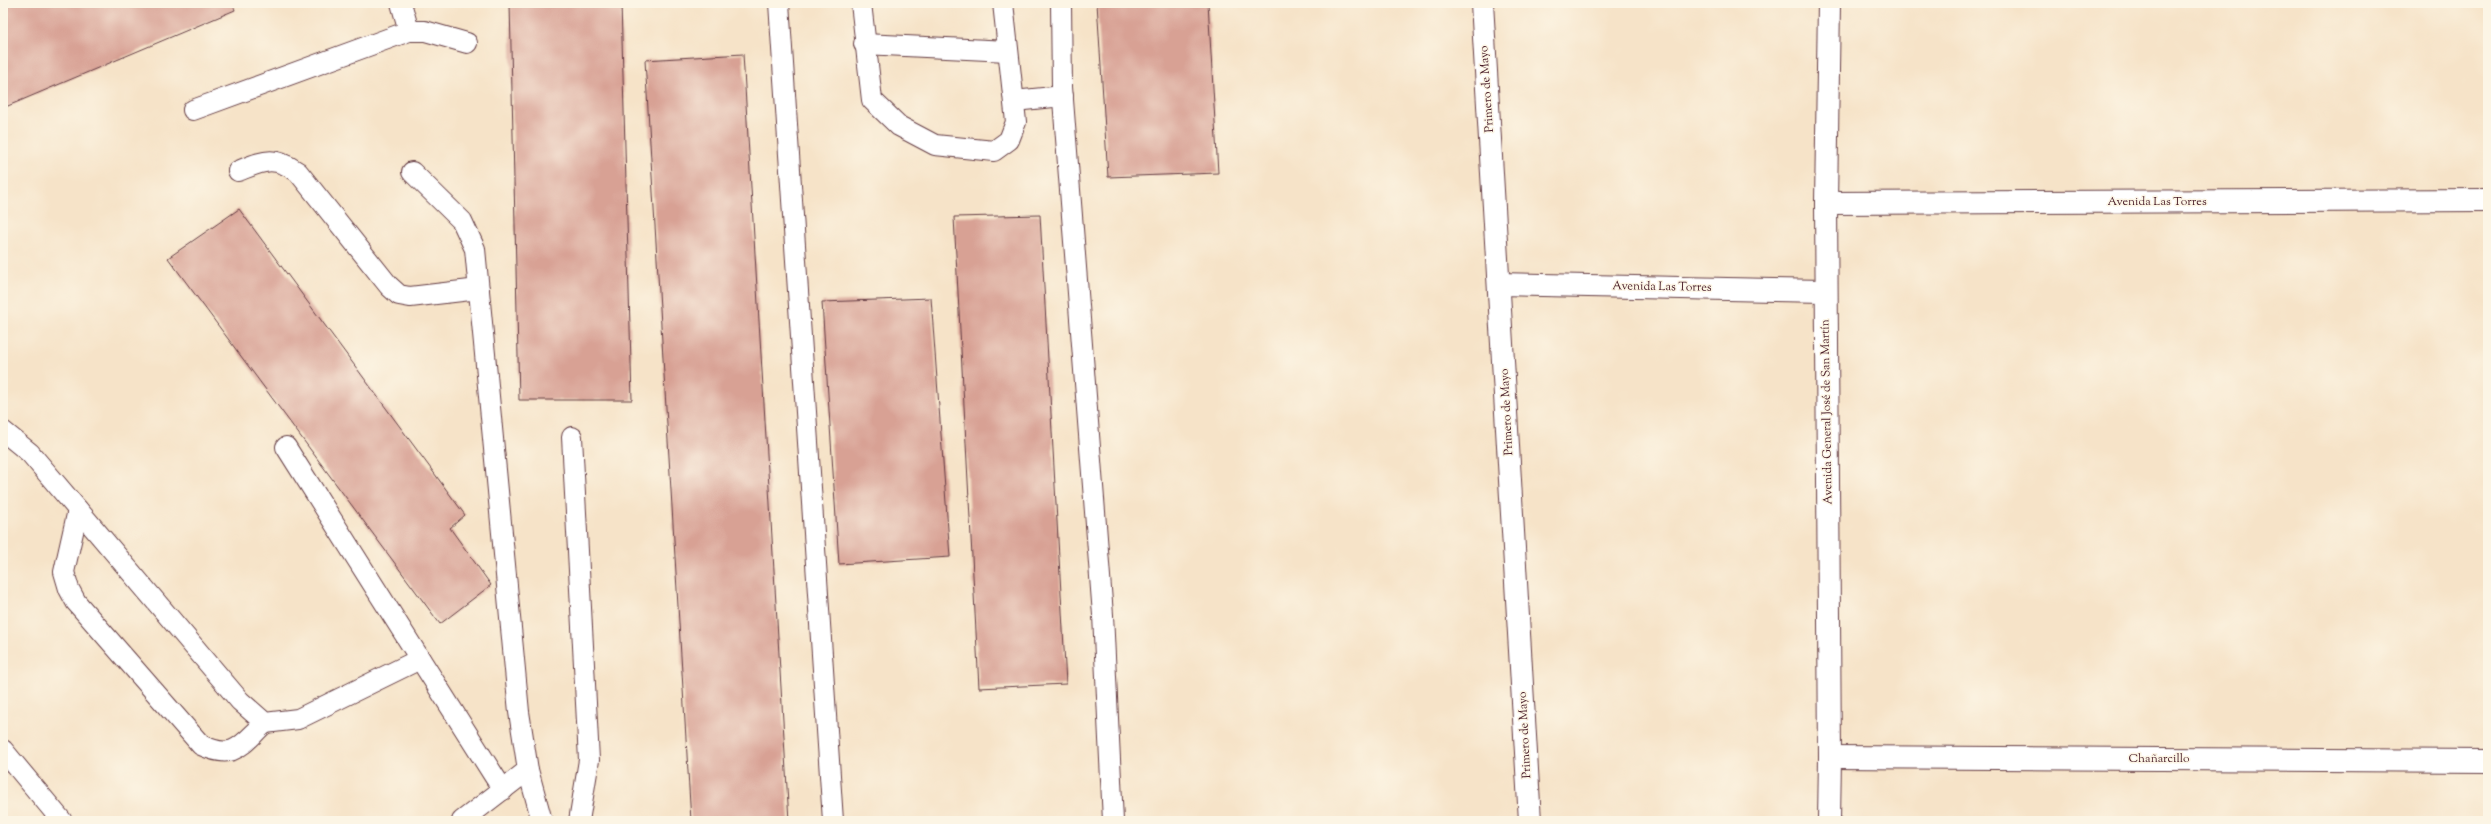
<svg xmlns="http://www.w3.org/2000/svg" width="2491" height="824" viewBox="0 0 2491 824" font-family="'Sorts Mill Goudy',serif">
  <rect width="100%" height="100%" fill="#fcf5e5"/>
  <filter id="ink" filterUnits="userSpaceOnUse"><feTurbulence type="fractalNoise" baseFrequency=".025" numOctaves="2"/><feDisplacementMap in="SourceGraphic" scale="8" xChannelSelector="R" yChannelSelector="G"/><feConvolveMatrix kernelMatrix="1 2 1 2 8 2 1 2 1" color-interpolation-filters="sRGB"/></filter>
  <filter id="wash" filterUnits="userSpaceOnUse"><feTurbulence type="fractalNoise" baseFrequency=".012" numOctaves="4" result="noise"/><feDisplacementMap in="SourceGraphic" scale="16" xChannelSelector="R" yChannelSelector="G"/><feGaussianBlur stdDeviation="0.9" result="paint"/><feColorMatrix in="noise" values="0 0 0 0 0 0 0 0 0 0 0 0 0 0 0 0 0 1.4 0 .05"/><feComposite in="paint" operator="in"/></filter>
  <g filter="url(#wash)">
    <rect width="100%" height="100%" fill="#f6e3c8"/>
    <g id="blocks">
      <g fill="#d8a194">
        <polygon points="15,3 232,3 235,10 3,108 3,8"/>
        <polygon points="510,3 621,3 632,400 519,400"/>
        <polygon points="1097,3 1208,3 1218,173 1108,177"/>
        <polygon points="743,54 789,821 691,821 645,60"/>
        <polygon points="239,209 465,515 450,528 491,585 440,624 168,258"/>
        <polygon points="1040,215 1066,684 979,688 954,217"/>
        <polygon points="931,298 950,557 839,564 822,302"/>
      </g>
    </g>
  </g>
  <g filter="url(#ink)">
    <use href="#blocks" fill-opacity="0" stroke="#643c43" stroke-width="1"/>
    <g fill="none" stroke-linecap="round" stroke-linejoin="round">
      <defs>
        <g id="service">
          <polyline points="401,3 409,31"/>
          <polyline points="779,3 833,821"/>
          <polyline points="861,3 872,100 899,126 935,145 994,151 1009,140 1016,122 1003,3"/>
          <polyline points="1061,3 1062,87 1103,615 1113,821"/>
          <polyline points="864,44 1008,51"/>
          <polyline points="1014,101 1063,96"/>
          <polyline points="193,110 409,31 425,31 467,43"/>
          <path d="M238,171c26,-10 35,-16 60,1l91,114 10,9 11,2 69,-8"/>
          <polyline points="412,172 462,221 475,249 519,712 528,770 542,821"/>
          <polyline points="3,431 30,453 240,701 265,723 298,719 420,659"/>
          <polyline points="572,437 589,760 579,821"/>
          <polyline points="286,447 503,790"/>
          <path d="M78,510l-14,62 5,17 7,13 125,143c34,16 40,0 64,-22"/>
          <polyline points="3,750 62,821"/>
          <polyline points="462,821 528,770"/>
        </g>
        <g id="minor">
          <polyline points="1482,3 1530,821"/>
          <polyline points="1826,203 1830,757 1829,821"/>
          <polyline points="1499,284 1825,291"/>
          <polyline points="1830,757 2488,761"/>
        </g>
        <polyline id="tertiary" points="1829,3 1826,203 2488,200"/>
      </defs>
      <use href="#service" stroke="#643c43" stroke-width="22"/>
      <use href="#minor" stroke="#643c43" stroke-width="24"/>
      <use href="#tertiary" stroke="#643c43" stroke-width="24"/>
      <use href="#service" stroke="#fff" stroke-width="20"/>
      <use href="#minor" stroke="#fff" stroke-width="22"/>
      <use href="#tertiary" stroke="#fff" stroke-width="22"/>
    </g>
  </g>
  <g text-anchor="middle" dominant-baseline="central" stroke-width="3" stroke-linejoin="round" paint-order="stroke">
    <g font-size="12" fill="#4a1f2b" stroke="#fcf5e5">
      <text transform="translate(1487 89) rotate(-94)">Primero de Mayo</text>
      <text x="2157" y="202">Avenida Las Torres</text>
      <text transform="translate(1662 287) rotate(1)">Avenida Las Torres</text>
      <text transform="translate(1507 412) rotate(-93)">Primero de Mayo</text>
      <text transform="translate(1827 412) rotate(-91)">Avenida General José de San Martín</text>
      <text transform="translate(1525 735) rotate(-93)">Primero de Mayo</text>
      <text x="2159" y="759">Chañarcillo</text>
    </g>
  </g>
  <rect width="2491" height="824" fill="none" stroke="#fcf5e5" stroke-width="16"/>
</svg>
